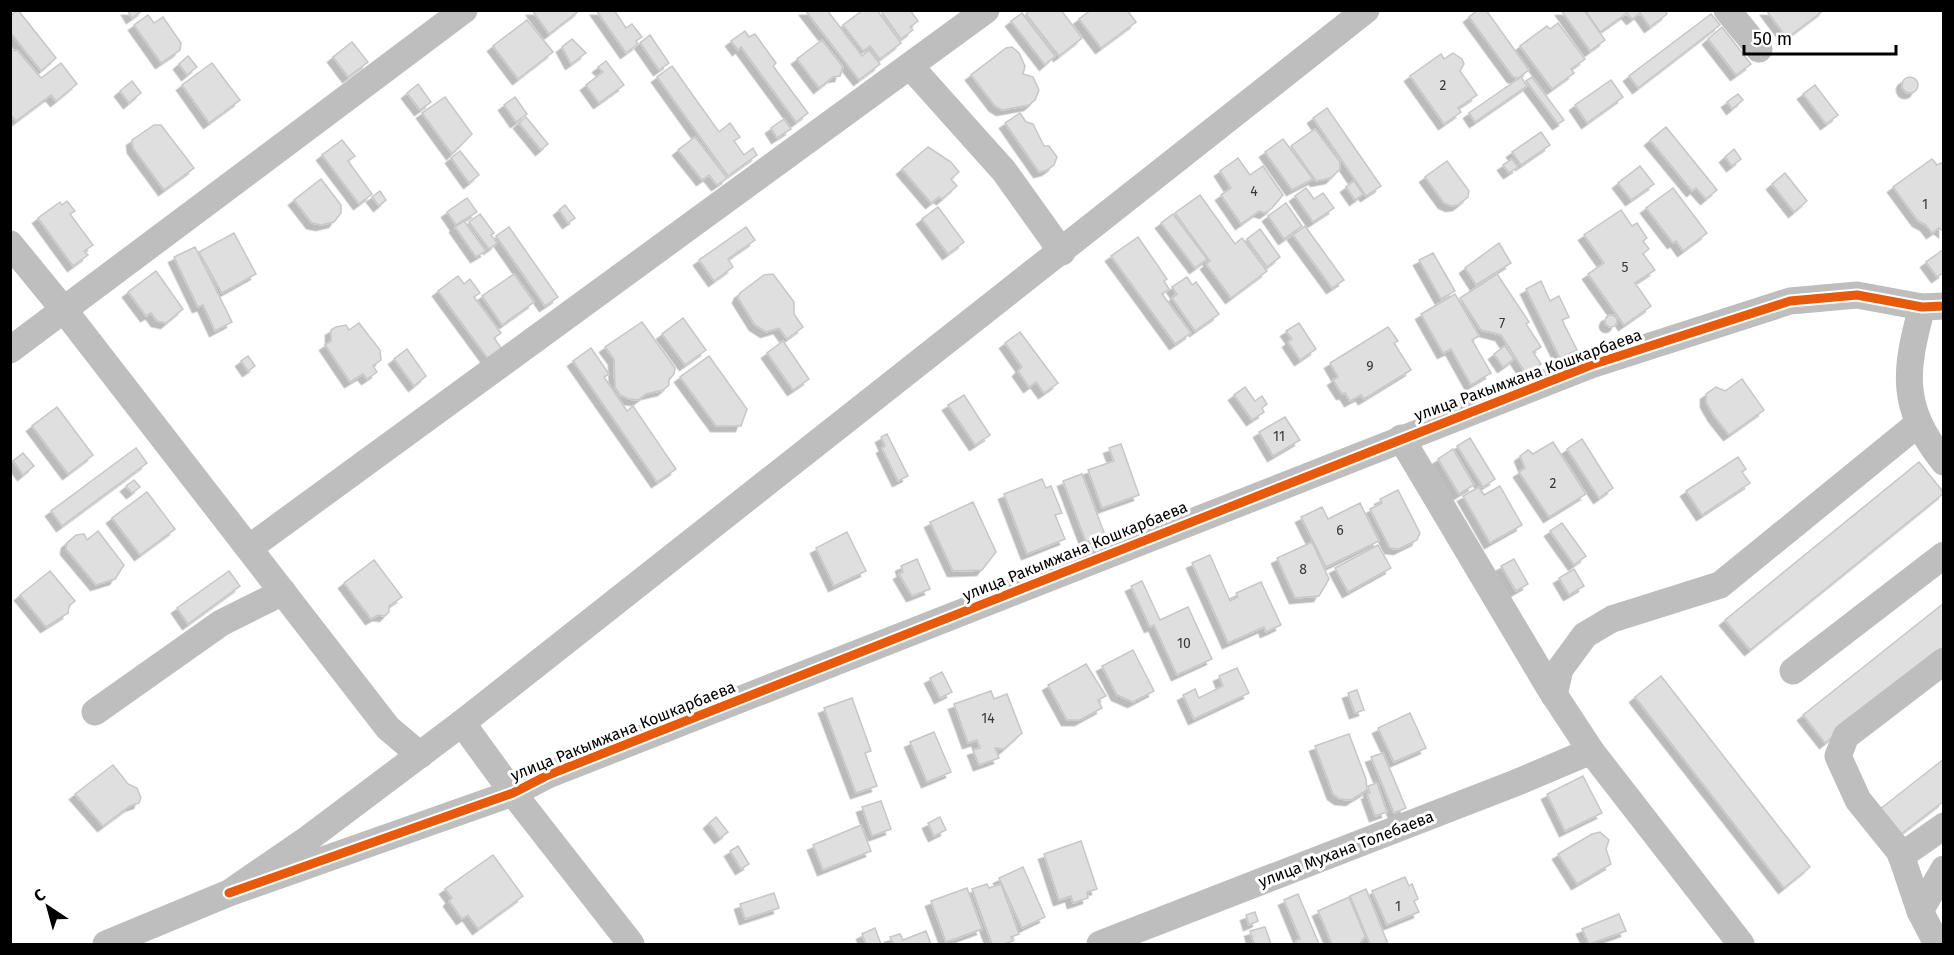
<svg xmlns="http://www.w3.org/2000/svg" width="1954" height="955" viewBox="0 0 1954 955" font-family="'Fira Sans',sans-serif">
  <defs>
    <filter id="shadow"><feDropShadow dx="-5.5" dy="5.5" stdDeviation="0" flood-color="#0004"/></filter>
  </defs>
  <rect width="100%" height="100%" fill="#fff"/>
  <g fill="#dfdfdf" stroke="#c7c7c7" stroke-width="1.5" filter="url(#shadow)">
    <polygon points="18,10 56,58 41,71 10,32 10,16"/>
    <polygon points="127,10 143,10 132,18"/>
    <polygon points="532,10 580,10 549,34"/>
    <polygon points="596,10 614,10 626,28 632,24 642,37 636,41 638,44 626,53"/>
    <polygon points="805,10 827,10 862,56 869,50 880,64 859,80"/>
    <polygon points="863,10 877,10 901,43 880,59 870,46 863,51 843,25"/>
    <polygon points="880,10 910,10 918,21 910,27 913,30 901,39"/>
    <polygon points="1030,10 1061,10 1082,38 1059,56 1026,14"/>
    <polygon points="1091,10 1127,10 1136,22 1101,48 1079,19"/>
    <polygon points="1478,10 1486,10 1529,70 1518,78 1513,77 1469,17"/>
    <polygon points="1561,10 1584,10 1605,40 1590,51"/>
    <polygon points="1585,10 1665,10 1667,14 1650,27 1640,13 1632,19 1627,13 1600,32"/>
    <polygon points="1766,10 1824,10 1787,38"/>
    <polygon points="1022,13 1055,56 1045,65 1011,21"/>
    <polygon points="1711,14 1720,25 1638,88 1629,76"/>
    <polygon points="148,15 154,23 163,17 181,43 180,50 161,63 134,25"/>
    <polygon points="527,20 553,52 518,79 493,46"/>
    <polygon points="1558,23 1585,59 1571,69 1574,73 1552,89 1520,46 1547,26 1550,29"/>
    <polygon points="1722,27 1751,64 1736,75 1708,39"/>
    <polygon points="745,31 749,37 755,34 776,63 773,66 808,113 796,122 741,47 738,50 731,41"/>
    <polygon points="650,35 669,63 659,70 640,43"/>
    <polygon points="572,39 586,53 571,64 562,47"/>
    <polygon points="822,40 843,67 840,76 833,77 819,88 797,59"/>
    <polygon points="352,42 368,62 348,77 333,57"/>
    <polygon points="1012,47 1019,53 1025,66 1023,74 1033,77 1039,90 1035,100 1029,105 1002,110 995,106 971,75 1006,48"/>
    <polygon points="17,50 41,78 61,63 77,84 56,101 51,95 16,121 10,114 10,51"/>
    <polygon points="1453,53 1462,59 1464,64 1460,71 1477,95 1458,108 1461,112 1444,124 1410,76 1441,54 1444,59"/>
    <polygon points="188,56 197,67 187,75 179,64"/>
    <polygon points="606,61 624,85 599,103 586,85 603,72 598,67"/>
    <polygon points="212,63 240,100 209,123 182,85"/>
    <polygon points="672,66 719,132 730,123 740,137 734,141 744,155 753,148 757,155 728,176 657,77"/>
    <circle cx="1910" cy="85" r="8"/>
    <polygon points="1521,77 1527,86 1475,122 1469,113"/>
    <polygon points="1532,77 1564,120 1558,124 1526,81"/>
    <polygon points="1611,80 1623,97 1587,123 1575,105"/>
    <polygon points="132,81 141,93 129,103 120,91"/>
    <polygon points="418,84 431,102 420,110 407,93"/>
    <polygon points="1815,85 1838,115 1826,124 1803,94"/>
    <polygon points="1738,94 1743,100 1732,109 1727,102"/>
    <polygon points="445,97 472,134 452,154 422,113"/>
    <polygon points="515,97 527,114 516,122 504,105"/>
    <polygon points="1327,108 1381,186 1366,196 1313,118"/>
    <polygon points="1020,113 1026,122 1033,124 1044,146 1049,146 1057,157 1054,165 1047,170 1039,172 1005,123"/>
    <polygon points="526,117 548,144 541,150 519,123"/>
    <polygon points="784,119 791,129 777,138 771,128"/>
    <polygon points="154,125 161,125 194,168 164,190 133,148 132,140"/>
    <polygon points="1666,127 1717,190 1706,199 1696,188 1692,191 1650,140"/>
    <polygon points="1315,129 1340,162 1340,169 1331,178 1316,181 1291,146"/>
    <polygon points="1541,132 1550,145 1521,165 1512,152"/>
    <polygon points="695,137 727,178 717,185 709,175 702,180 678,150"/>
    <polygon points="1283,139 1313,179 1292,190 1265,152"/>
    <polygon points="342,140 355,156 348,161 372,194 359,204 322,155"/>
    <polygon points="928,147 951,162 959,172 951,179 957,186 942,199 939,197 931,203 902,169"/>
    <polygon points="1734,149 1741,159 1732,166 1725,157"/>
    <polygon points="460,151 479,175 469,183 451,158"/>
    <polygon points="1238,158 1250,175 1263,166 1283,195 1272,208 1265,213 1259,211 1241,224 1221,195 1231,188 1220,171"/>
    <polygon points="1512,159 1518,167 1509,173 1503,165"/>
    <polygon points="1932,159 1937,165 1941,163 1944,167 1944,232 1939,228 1932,233 1926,225 1918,221 1893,187"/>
    <polygon points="1447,161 1469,191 1468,197 1458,205 1451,206 1444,203 1425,177"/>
    <polygon points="1640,166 1654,184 1631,200 1618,183"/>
    <polygon points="1785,173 1807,201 1794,212 1772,184"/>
    <polygon points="321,179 341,205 341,213 334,222 321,225 312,223 294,200"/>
    <polygon points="1354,181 1363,194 1355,200 1346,187"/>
    <polygon points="1306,188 1314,199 1323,193 1334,208 1313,222 1295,196"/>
    <polygon points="1673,188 1707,233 1683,251 1676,241 1673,243 1646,208"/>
    <polygon points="380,191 386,200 379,206 372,197"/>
    <polygon points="1200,195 1235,244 1242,238 1267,271 1231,298 1206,264 1210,261 1175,213"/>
    <polygon points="467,198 477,212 456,225 447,212"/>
    <polygon points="67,201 75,211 70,214 93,245 84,251 88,255 73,266 38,218 60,202 62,205"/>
    <polygon points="1286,203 1302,226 1284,239 1268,216"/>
    <polygon points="565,205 575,218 568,223 559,210"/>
    <polygon points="938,207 964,242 948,254 922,219"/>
    <polygon points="1621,210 1632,226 1637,223 1647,238 1643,241 1649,249 1643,254 1655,270 1635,283 1651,306 1624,325 1588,274 1604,263 1584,235"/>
    <polygon points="480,214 494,233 491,235 497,243 489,249 469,222"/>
    <polygon points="1173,214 1207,259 1195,268 1161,223"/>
    <polygon points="464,221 486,251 476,257 455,227"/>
    <polygon points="1305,226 1344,280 1332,288 1293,235"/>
    <polygon points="509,227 558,297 545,306 496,236"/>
    <polygon points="746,227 755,240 728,259 733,267 714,281 699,260"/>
    <polygon points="1260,229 1280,257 1267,267 1247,239"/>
    <polygon points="234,233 256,274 222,293 199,252"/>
    <polygon points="1138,237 1167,279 1164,281 1169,289 1162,294 1191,333 1175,344 1111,256"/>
    <polygon points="1499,243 1511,263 1476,285 1465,268"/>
    <polygon points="195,247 232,322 215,331 203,305 198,307 174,257"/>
    <polygon points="1944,249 1944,272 1937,277 1926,262"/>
    <polygon points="1433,253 1455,291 1441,299 1419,260"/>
    <polygon points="156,271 183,309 166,323 157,321 151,313 146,316 128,292"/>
    <polygon points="514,274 534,302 502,325 482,296"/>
    <polygon points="773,274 794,302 794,314 803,327 787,339 779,328 766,332 755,325 738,298 740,293 764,275"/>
    <polygon points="1497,274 1529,322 1526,324 1541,347 1533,352 1541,364 1526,374 1501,335 1481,330 1460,298"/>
    <polygon points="458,276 464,284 470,279 480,293 474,297 501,333 494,338 502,349 488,359 438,291"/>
    <polygon points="1187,277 1192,285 1196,282 1219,314 1195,331 1172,298 1177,294 1172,287"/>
    <polygon points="1541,281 1550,301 1559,296 1569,317 1562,320 1577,350 1560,358 1526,289"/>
    <polygon points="1455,294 1479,336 1472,340 1491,373 1471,385 1451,349 1443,353 1421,314"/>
    <circle cx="1611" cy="321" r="6"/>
    <polygon points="683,318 706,350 685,365 662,334"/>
    <polygon points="642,322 675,368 674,374 669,380 669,385 663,390 646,394 638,400 629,399 620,395 615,387 614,359 605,347"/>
    <polygon points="359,323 380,350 381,360 373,366 377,372 367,379 363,374 350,382 325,345 331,341 331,330 336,327 346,325 349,330"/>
    <polygon points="1299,323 1316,349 1300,360 1288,342 1292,339 1286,331"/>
    <polygon points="1388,327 1398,341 1394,343 1411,370 1364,399 1361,395 1350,401 1345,393 1342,394 1333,380 1338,377 1330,363"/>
    <polygon points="1020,332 1058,383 1044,393 1036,382 1029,387 1018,371 1022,367 1005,343"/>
    <polygon points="783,341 809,379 793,390 767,353"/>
    <polygon points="1505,346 1514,359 1503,367 1494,354"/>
    <polygon points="591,348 609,374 604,377 627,411 633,406 676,469 657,482 573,361"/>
    <polygon points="407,349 426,376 414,386 394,359"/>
    <polygon points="248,356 255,366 248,371 241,361"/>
    <polygon points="709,356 747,409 741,426 716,426 680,377"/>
    <polygon points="1742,379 1764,410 1729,435 1714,416 1706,402 1706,394 1716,387 1725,391"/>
    <polygon points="1245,387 1255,401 1262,396 1267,404 1262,408 1264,412 1252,420 1234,395"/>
    <polygon points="964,395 990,435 975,445 948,405"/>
    <polygon points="57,407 93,455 68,474 32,426"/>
    <polygon points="1285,417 1300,440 1273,456 1259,432"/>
    <polygon points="887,434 908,476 898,481 882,448 885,446 881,437"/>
    <polygon points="1470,438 1495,479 1483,487 1457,446"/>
    <polygon points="1582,439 1613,488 1599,498 1567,449"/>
    <polygon points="1553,442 1586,494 1549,517 1519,472 1525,468 1520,456 1528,450 1533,454"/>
    <polygon points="1121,444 1139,495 1102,508 1088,470 1114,461 1109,448"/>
    <polygon points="136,448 147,463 62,526 51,511"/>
    <polygon points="1453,449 1474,485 1459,494 1438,459"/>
    <polygon points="23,453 34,466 23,475 13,461"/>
    <polygon points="1738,457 1746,469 1742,472 1750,483 1702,515 1686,491"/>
    <polygon points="1919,462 1944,493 1750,650 1725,620"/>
    <polygon points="1082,474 1105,535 1086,542 1063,481"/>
    <polygon points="1042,479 1046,488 1051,486 1062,513 1055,515 1065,539 1027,554 1004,494"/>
    <polygon points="134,480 140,487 132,493 126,486"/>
    <polygon points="1500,486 1522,525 1490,543 1463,496 1479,487 1484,495"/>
    <polygon points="1398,490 1420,533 1417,540 1399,549 1390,548 1370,509 1382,503 1380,499"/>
    <polygon points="147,492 175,529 140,555 112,518"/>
    <polygon points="973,502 996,552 982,570 953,571 930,522"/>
    <polygon points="1360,503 1379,541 1326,567 1301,517 1322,507 1328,519"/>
    <polygon points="1562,523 1586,556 1574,565 1550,531"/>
    <polygon points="98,531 124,565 115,579 96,585 66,549 67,543 76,535 84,534 87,540"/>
    <polygon points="847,532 866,571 834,586 816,548"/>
    <polygon points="1312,542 1329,579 1319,596 1295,598 1277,558"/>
    <polygon points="1378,545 1391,568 1348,592 1335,568"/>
    <polygon points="1210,555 1230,601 1238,597 1236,593 1261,582 1281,625 1266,632 1264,627 1228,643 1192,563"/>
    <polygon points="917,559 930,589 912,596 899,574 903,572 901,566"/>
    <polygon points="1514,559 1528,584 1516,591 1501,566"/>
    <polygon points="374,560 402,597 389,606 389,612 385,616 378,615 371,619 344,583"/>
    <polygon points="1574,569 1584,586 1569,595 1559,578"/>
    <polygon points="50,571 75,601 69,606 68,613 46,627 20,595"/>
    <polygon points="229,571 240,586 188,624 177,608"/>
    <polygon points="1142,581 1160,620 1188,607 1212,659 1177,675 1154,625 1150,627 1131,586"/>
    <polygon points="1944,603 1944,649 1825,743 1803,715"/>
    <polygon points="1133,650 1154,691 1133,702 1117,695 1102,666"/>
    <polygon points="1086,664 1106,696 1098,700 1102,708 1080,720 1067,720 1048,685"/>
    <polygon points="1237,668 1249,693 1194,719 1183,695 1195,689 1199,698 1223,686 1219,676"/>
    <polygon points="942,672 952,692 940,698 930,678"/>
    <polygon points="1661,676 1810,867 1784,888 1635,697"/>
    <polygon points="1357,690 1364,710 1355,713 1348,693"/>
    <polygon points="991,691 994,699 1007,694 1022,733 1004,749 995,748 999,758 979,765 973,750 980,748 977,740 968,743 954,704"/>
    <polygon points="852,698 871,751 865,753 877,786 856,793 824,708"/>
    <polygon points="1410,713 1426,748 1394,762 1378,728"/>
    <polygon points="934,732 951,772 927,782 910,742"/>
    <polygon points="1349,734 1366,779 1367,790 1351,800 1340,799 1333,794 1315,746"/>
    <polygon points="1383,753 1406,808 1394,813 1371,757"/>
    <polygon points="1944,759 1944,801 1901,834 1880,809"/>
    <polygon points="113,765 128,784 137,788 141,798 139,803 130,806 103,826 75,794"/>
    <polygon points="1583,776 1602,813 1565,831 1547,794"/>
    <polygon points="1377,783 1387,812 1375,816 1367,794 1370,793 1368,786"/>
    <polygon points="881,801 891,829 872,836 862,807"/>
    <polygon points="716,817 728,832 720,838 709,823"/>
    <polygon points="940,817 946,830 934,836 928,823"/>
    <polygon points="861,825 871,851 823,870 813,845"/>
    <polygon points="1600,832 1609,840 1606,849 1611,864 1577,884 1558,854 1592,834"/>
    <polygon points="1081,841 1097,889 1087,892 1088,898 1073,903 1071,896 1059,900 1044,854"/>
    <polygon points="738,846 749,864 741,869 730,851"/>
    <polygon points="493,855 523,896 478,929 468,915 462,919 449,901 452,898 445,889"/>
    <polygon points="1023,867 1045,917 1022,928 999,878"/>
    <polygon points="1405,877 1409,886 1412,884 1418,899 1414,901 1419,912 1387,925 1372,891"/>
    <polygon points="987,884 989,888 1001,884 1019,934 1011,937 1013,941 1003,944 992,944 972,889"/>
    <polygon points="967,888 982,929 946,942 931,901"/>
    <polygon points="1366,889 1388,944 1370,944 1350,896"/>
    <polygon points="774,893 779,908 745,919 740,904"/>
    <polygon points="1298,894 1319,944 1297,944 1296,941 1300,939 1284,900"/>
    <polygon points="1349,897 1365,936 1360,944 1332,944 1318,911"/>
    <polygon points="1255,912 1258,921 1249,925 1246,915"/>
    <polygon points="1619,914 1626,931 1589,944 1582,929"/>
    <polygon points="1265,927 1271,944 1254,944 1250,931"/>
    <polygon points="875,928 881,944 866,944 862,934"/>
    <polygon points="926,931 931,944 889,944 893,943 890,937 900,934 903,940"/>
  </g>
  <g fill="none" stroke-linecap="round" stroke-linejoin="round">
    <g stroke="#bebebe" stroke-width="27">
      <polyline points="1727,10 1759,49"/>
      <polyline points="910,66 1004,171 1062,252"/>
      <polyline points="10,244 64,310 388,728 420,755"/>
      <path d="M1922,307c-17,64 -23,99 22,155"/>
      <polyline points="10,350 464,10"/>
      <polyline points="1401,438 1549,687 1591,751 1741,944"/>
      <polyline points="249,548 986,10"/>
      <polyline points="1793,671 1944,555"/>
      <polyline points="1554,695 1560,669 1585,635 1612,619 1720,585 1919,423"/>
      <polyline points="95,712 221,623 283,592"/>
      <polyline points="462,723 513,793 631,944"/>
      <polyline points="1901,856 1944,826"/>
      <polyline points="229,893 513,793 548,775 1591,365 1790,301 1857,295 1922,307 1944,306"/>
      <polyline points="1920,911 1944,869"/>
      <polyline points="106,944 229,893 309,838 462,723 1366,10"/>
      <polyline points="1100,944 1518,782 1591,751"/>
      <polyline points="1937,944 1920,911 1900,852 1858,800 1838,756 1846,736 1944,661"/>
    </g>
    <defs>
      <polyline id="cycleway" points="229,893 513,793 548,775 1591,365 1790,301 1857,295 1922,307 1944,306"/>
    </defs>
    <use href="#cycleway" stroke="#fff" stroke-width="13"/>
    <use href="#cycleway" stroke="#e8590c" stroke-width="9"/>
  </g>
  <g text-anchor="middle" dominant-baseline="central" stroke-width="6" stroke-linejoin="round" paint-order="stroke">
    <g font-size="14" fill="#383838">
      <text x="1443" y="85">2</text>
      <text x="1254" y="191">4</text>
      <text x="1925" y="204">1</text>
      <text x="1625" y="267">5</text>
      <text x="1502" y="323">7</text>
      <text x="1370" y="366">9</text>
      <text x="1279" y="436">11</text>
      <text x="1553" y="483">2</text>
      <text x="1340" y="530">6</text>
      <text x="1303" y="569">8</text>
      <text x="1184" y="643">10</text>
      <text x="988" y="718">14</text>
      <text x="1398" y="906">1</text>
    </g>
    <g font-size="16" fill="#000" stroke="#fff">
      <text transform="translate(1528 375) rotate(-20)">улица Ракымжана Кошкарбаева</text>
      <text transform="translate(1075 551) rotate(-22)">улица Ракымжана Кошкарбаева</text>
      <text transform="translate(623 731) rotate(-22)">улица Ракымжана Кошкарбаева</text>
      <text transform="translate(1346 849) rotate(-21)">улица Мухана Толебаева</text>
    </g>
  </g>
  <rect width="1954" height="955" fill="none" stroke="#000000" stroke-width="24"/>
  <g transform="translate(48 907) rotate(324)" stroke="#ffffff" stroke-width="4.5" paint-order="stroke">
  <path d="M0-4.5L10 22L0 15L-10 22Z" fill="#000000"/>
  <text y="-9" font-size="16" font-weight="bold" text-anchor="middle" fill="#000000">С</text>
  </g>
  <path d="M1744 45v9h152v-9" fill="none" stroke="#000000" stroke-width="3"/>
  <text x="1753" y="45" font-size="18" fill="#000000" stroke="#ffffff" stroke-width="4.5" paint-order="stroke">50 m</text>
</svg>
